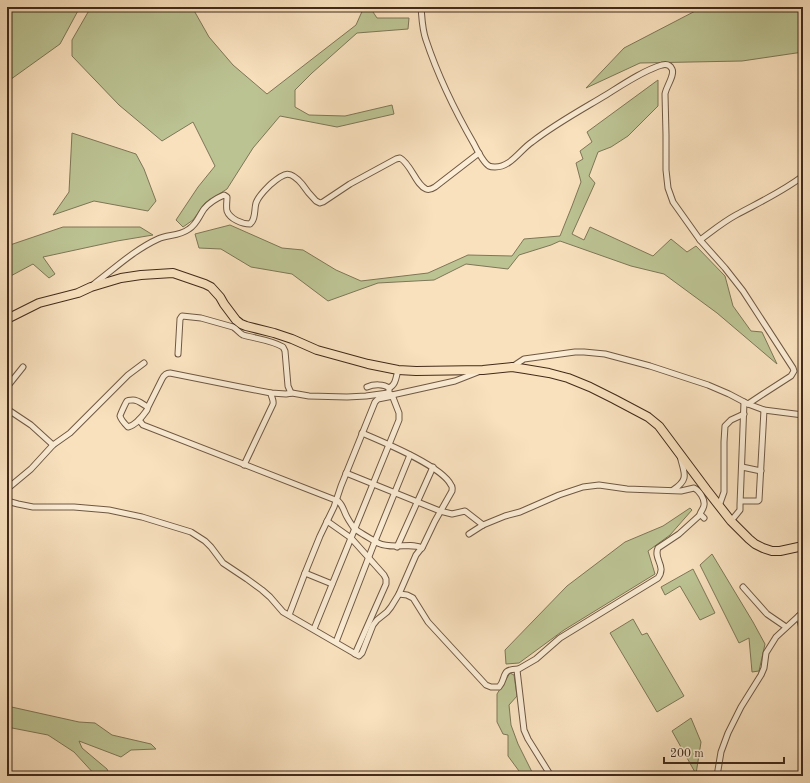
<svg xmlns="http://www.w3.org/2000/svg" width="810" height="783" viewBox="0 0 810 783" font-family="'Old Standard TT',serif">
  <rect width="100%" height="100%" fill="#f9e1be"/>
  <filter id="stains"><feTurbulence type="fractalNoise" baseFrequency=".005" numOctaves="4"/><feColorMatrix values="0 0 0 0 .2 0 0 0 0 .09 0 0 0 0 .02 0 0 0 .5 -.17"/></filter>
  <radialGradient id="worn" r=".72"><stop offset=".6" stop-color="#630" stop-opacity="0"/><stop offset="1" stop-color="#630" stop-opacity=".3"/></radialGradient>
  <g fill="#bcc393" stroke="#7e7656">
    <polygon points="7,7 80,7 60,44 7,82"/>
    <polygon points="91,7 192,7 209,37 233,65 267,94 356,25 364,7 372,7 371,9 377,18 409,18 408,29 357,33 312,73 295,90 295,107 309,115 345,116 392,105 394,114 337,127 280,116 253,148 227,189 205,203 193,220 183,227 176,220 198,187 215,166 193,122 162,141 119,105 72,56 72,40"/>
    <polygon points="703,7 803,7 803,52 742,61 640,63 586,88 624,48"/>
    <polygon points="658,80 658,106 628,136 611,147 598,152 589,176 595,183 572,234 584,240 590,227 653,256 671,239 687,252 696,246 725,276 733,306 751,331 762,332 777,364 717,313 664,274 631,266 560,241 551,245 519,255 508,269 466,264 434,280 378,283 328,301 292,274 251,267 221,249 199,248 195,234 230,225 282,248 303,250 336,270 361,281 428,273 468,255 512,256 524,239 560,236 572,206 581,182 576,163 583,159 580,151 592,142 587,132"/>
    <polygon points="72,133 136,154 144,169 156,201 148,211 94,201 53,215 69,192"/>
    <polygon points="63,227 140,227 153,235 117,241 43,257 55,274 49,278 33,264 7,278 7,246"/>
    <polygon points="690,508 692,510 670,535 648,551 655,574 564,630 519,663 506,664 505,650 567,586 625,542 663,526"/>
    <polygon points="712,554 753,622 765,644 759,671 752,672 749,638 739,643 700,565"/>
    <polygon points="693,569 715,613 700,620 680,586 665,595 661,587"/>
    <polygon points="633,619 642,635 647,633 684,696 657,712 610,633"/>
    <polygon points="510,673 514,675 517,696 509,705 511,725 518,744 534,776 522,776 519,771 508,756 508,735 503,734 497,722 497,694"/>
    <polygon points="7,706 79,722 95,723 112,735 151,744 156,749 131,750 121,757 79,741 82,748 107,769 110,776 96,776 74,752 48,735 7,727"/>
    <polygon points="691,718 701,742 696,774 672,731"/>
  </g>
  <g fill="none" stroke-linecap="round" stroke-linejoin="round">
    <defs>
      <g id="minor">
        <path d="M421,7c1,11 1,22 5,33 12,36 29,71 48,104 3,6 10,19 15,22 2,1 4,1 6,1 16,0 25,-17 37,-25 23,-18 49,-32 74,-47 16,-10 38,-25 56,-30 4,-1 8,0 10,4 3,6 -6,18 -7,25l1,41v35l2,18 5,14 27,38 25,28 18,23 50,77 1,3 -3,5 -28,18 -15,10"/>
        <path d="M700,240c11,-8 23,-18 36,-25 22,-12 46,-23 67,-39"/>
        <path d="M94,284c20,-15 40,-34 64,-45 10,-5 20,-2 31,-10 8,-5 10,-13 15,-20 4,-5 13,-11 20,-14l3,2c0,4 -1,10 0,14 3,8 15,13 23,13 6,-5 4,-14 6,-21 3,-8 9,-13 15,-19 14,-12 19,-14 31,0 4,6 9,12 14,17l4,2 3,-1 27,-18 46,-25 4,-1c11,6 16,27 26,31 3,1 6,0 9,-2l44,-34"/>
        <path d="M178,354l2,-35 2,-3 19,2 32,9c4,2 6,6 10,8 14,4 28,5 40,12l2,4 3,35 3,7"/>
        <polyline points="512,367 524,359 575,352 584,352 605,354 650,366 708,385 729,394 748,404 764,410 803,415"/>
        <polyline points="7,387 23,367"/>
        <path d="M367,387c7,-3 17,-3 22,1v5"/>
        <path d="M389,388c7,-3 7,-11 9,-18"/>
        <polyline points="392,395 455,381 478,372"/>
        <path d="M148,407c-5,-2 -9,-7 -15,-7 -1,0 -5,0 -6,1 -1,1 -7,14 -7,15 1,4 6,9 8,11 8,-2 14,-10 19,-17l1,-3 14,-28c2,-4 4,-6 8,-6l65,13 36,7 15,1 6,-1 17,3 38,1 19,-1 22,-3 4,2 7,18v7l-85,209"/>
        <polyline points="7,409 31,425 53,445"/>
        <polyline points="802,415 803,426"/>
        <path d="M139,420l4,5 195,76c5,4 6,11 9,16 2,4 5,8 7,11 4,4 19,12 24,15 14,7 35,-1 44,5"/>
        <path d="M244,465l29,-61c1,-4 -2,-7 -2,-11"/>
        <polyline points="742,467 761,471"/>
        <polyline points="346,473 440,511 452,514 465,511 483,525"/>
        <polyline points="7,489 31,469 53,445 70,433 128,375 144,363"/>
        <path d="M673,490c17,-11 11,-17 7,-34"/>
        <path d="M7,501l11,3 15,3h41l35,3 33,7 49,15 14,9 6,6 12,16 24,16 15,11 8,7 13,15 76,44 3,-3 11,-28 4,-5 10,-8 4,-5 8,-13 17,-39 7,-9 12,-25 17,-30c0,-3 1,-4 -1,-6 -9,-19 -68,-43 -89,-52"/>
        <polyline points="741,501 758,501 759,500 764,410"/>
        <polyline points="719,506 724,492 724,442 725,426 731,420 744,414"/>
        <polyline points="327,521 351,538 384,575 386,579 386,584 355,654"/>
        <polyline points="731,521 740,510 740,505 744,402"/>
        <path d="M469,534l14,-9 22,-9 15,-4 39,-17 24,-8 16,-2 28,4 54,2 13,-3c5,2 11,11 10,17 0,3 -3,6 -4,9l4,4"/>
        <polyline points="397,547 433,467"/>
        <polyline points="305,573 332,584"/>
        <polyline points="743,587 767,614 786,627"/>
        <path d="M399,594l8,1 6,3 15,24 58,63 5,2h8c8,-9 1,-18 19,-18"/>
        <polyline points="289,615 305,573 320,536 334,507 341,486 375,402 378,399 393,396"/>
        <polyline points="799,616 803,633"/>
        <polyline points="336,642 375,541 410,455"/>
        <path d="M551,776l-23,-37 -4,-9 -7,-60 19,-11 24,-21 98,-60c9,-12 -5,-19 0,-30l21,-14 21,-19"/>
        <polyline points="717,776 721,752 728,733 741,707 761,675 764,668 766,653 776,637 803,612"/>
      </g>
      <polyline id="primary" points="7,319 39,303 78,293 91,287 121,278 141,275 173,273 205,284 211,287 220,297 224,304 236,320 241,324 246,326 274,333 292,339 317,350 368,364 398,370 416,371 483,370 512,367 525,369 549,373 568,378 590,387 614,399 648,417 659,426 706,489 731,521 749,539 755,544 763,548 772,551 780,551 803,546"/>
    </defs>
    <use href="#minor" stroke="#6f5843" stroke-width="7"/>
    <use href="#primary" stroke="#412a1a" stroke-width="10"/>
    <use href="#minor" stroke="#fbecd5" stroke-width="5"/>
    <use href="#primary" stroke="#f9e1be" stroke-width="8"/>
  </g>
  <rect width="810" height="783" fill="none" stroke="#f9e1be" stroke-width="24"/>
  <rect x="8" y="8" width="794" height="767" fill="none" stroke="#412a1a" stroke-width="2"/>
  <rect x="12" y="12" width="786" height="759" fill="none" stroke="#412a1a"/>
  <path d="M664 757v6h120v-6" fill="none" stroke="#412a1a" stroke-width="2"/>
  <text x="670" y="757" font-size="12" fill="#412a1a" stroke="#fbecd5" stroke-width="3" paint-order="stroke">200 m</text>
  <rect width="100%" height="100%" filter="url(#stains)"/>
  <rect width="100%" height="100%" fill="url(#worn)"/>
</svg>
